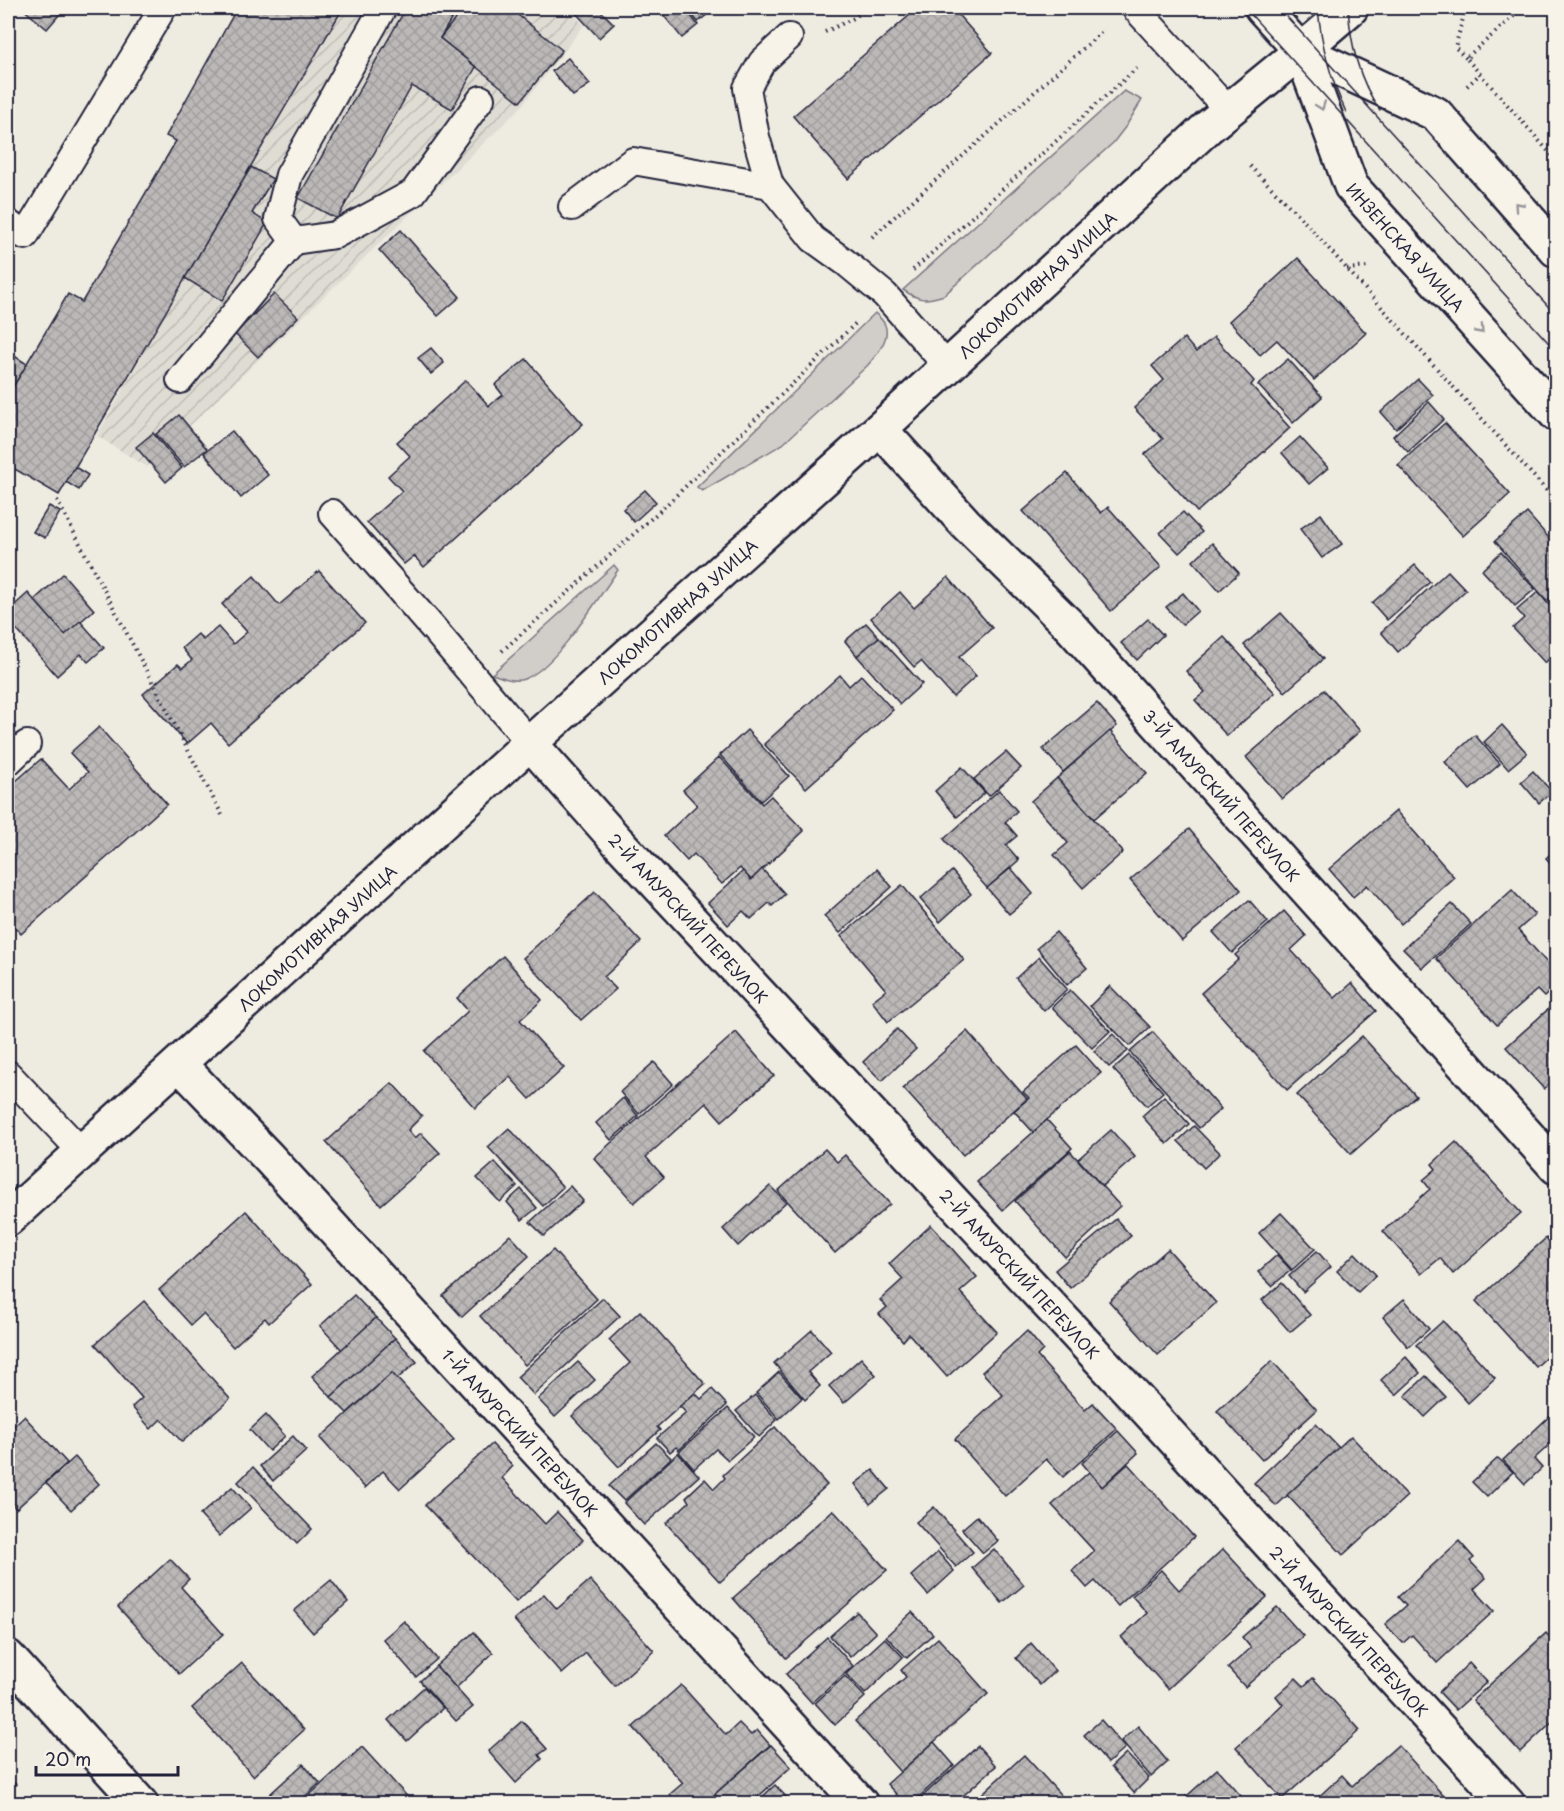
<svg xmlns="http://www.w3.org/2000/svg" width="1564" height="1811" viewBox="0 0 1564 1811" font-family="'Playpen Sans',sans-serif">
  <defs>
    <pattern id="industrial-furrows" width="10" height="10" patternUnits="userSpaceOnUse" patternTransform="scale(1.5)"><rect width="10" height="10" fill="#dfdcd4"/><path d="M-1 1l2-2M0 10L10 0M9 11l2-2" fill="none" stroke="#bfbcb7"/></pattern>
    <pattern id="building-cross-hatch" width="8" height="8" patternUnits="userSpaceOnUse" patternTransform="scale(1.5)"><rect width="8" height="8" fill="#bbb8b7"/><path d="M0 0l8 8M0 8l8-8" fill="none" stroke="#a09e9e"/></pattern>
  </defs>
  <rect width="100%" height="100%" fill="#eeebe1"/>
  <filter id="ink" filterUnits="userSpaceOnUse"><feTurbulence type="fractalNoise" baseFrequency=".0167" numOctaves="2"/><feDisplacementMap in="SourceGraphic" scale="12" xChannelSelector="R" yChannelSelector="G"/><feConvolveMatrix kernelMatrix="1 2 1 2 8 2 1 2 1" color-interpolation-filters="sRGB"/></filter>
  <g filter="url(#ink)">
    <polygon fill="url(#industrial-furrows)" points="343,8 569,8 568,9 584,25 520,108 147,467 97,436 185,278"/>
    <g fill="#d1cdc9" stroke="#7a7882" stroke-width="1.5">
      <path d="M1124,91l18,9 -16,26 -13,17 -169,152c-19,6 -24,6 -41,-5z"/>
      <path d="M875,313c3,3 9,8 10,12 6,14 -10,32 -18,41l-84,78 -81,47 -5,-4z"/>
      <path d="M614,565l4,5c-20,28 -63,99 -94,109 -10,4 -22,-2 -32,-5z"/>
    </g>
    <g fill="url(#building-cross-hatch)" stroke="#22223b" stroke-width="1.5">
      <polygon points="22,8 65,8 47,29"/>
      <polygon points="237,8 343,8 59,495 8,465 8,395 68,294 82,302 176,141 166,136"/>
      <polygon points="406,8 458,8 440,38 476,67 452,109 412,86 337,219 298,198"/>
      <polygon points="464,8 509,8 562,50 520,102 440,38"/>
      <polygon points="576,8 598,8 614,24 599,38 573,10"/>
      <polygon points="666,8 685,8 698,25 682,38 661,12"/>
      <polygon points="687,8 711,8 713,10 698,22"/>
      <polygon points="918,8 952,8 992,53 848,179 793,116"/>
      <polygon points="568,58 590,84 573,96 552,71"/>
      <polygon points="251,167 273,179 252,213 267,223 222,301 185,278"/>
      <polygon points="401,230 460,297 438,316 379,250"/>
      <polygon points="1298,258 1366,333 1314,380 1277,340 1260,355 1229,321"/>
      <polygon points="274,294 298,317 258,357 235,334"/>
      <polygon points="1214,337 1254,381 1251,385 1290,428 1197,512 1145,454 1163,439 1134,408 1164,380 1152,366 1184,338 1196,352"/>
      <polygon points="431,348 444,363 431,374 418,358"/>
      <polygon points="8,352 27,364 8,395"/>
      <polygon points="526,359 583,424 424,567 414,556 404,564 367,522 402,491 388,476 410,456 397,442 466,380 489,406 503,395 495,385"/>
      <polygon points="1288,359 1322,397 1293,423 1258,385"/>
      <polygon points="1418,379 1433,395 1396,429 1381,412"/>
      <polygon points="1429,402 1444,419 1408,452 1393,436"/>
      <polygon points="179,415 207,449 184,467 156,434"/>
      <polygon points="1445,423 1510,494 1463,536 1398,465"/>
      <polygon points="232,431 268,475 241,498 204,453"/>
      <polygon points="153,433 182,468 166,482 136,447"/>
      <polygon points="1300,437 1328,468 1309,484 1282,453"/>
      <polygon points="75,467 88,475 79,490 66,482"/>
      <polygon points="1067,473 1101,513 1108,507 1161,567 1111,611 1023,511"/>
      <polygon points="645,490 656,502 634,522 623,509"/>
      <polygon points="49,506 60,512 45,538 33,532"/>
      <polygon points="1183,512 1202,532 1179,553 1160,533"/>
      <polygon points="1527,513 1556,546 1556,593 1547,601 1495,541"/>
      <polygon points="1321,514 1342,544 1322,558 1300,529"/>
      <polygon points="1212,543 1239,573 1219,591 1193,561"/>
      <polygon points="1501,552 1535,589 1515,606 1482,570"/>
      <polygon points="1415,565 1430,582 1387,620 1372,603"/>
      <polygon points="319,571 365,623 228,743 211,723 187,744 143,694 178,664 182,668 192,660 182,648 198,634 203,640 218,627 233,644 247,632 222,604 254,576 279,605"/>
      <polygon points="1448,571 1466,590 1398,652 1381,632"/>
      <polygon points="63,574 94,610 65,635 34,600"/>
      <polygon points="948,577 992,628 959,657 976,676 953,697 921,661 914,667 871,618 900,592 914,608"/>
      <polygon points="1538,592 1556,613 1556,652 1545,663 1513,628 1524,618 1517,610"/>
      <polygon points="28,593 65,635 80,621 104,648 88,662 81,654 57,676 8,620 8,611"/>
      <polygon points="1183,593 1198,611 1182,625 1166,607"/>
      <polygon points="1281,613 1323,659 1285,692 1244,645"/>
      <polygon points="1148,619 1163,635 1137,660 1121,643"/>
      <polygon points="866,623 879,637 857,656 845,641"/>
      <polygon points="879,637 922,684 900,704 857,656"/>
      <polygon points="1224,637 1275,693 1227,736 1195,700 1205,692 1186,671"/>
      <polygon points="840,675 849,686 861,675 893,710 806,788 764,744"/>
      <polygon points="1324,690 1360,731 1282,799 1246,757"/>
      <polygon points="1097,703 1117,726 1063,772 1043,749"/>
      <polygon points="1502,725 1527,753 1508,769 1484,742"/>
      <polygon points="99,727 167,804 21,934 8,919 8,788 41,759 69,789 88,772 70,753"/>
      <polygon points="747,730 789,776 761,801 720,755"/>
      <polygon points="1110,731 1147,773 1094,819 1057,778"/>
      <polygon points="1475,735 1500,764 1470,790 1445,762"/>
      <polygon points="1006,752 1021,768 989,796 974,779"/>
      <polygon points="719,757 762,804 771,796 804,831 751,880 740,868 722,884 694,854 687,861 664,836 697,805 683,790"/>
      <polygon points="962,767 985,793 957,817 935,791"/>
      <polygon points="1533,771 1552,792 1539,803 1521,782"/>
      <polygon points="1057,778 1123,852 1083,888 1054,855 1068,843 1031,801"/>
      <polygon points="999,790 1017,811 1005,822 1017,836 1006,845 1019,860 987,888 944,839"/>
      <polygon points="1396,811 1454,877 1401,924 1367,885 1353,897 1329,869"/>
      <polygon points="1189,829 1241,890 1182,941 1130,880"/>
      <polygon points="1556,849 1556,869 1546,858"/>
      <polygon points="1011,868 1033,894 1009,914 987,888"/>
      <polygon points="762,869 785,894 772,906 769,903 751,919 743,911 728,925 708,903 743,871 751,880"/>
      <polygon points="877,869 892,887 840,933 824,916"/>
      <polygon points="952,871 971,894 940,922 920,899"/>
      <polygon points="902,885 964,960 888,1022 872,1001 886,990 841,936"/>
      <polygon points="1512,890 1535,915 1518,930 1556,973 1556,986 1544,997 1537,990 1497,1025 1436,958"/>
      <polygon points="595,892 641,942 604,977 616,989 581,1020 523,958"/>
      <polygon points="1249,900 1268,922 1232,953 1213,932"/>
      <polygon points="1452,904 1471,924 1422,968 1403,949"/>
      <polygon points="1284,911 1306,936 1291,950 1335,998 1352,983 1376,1011 1287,1090 1201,993 1239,959 1235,955"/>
      <polygon points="1056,932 1087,968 1067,985 1037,948"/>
      <polygon points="503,956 542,1000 520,1020 564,1068 530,1099 510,1077 475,1108 424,1051 468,1011 457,998"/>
      <polygon points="1039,957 1067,989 1044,1011 1016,978"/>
      <polygon points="1110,986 1150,1027 1130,1046 1090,1006"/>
      <polygon points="1070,990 1110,1031 1092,1048 1052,1007"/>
      <polygon points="1554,1004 1556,1007 1556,1078 1544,1089 1506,1047"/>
      <polygon points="897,1029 916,1049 882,1081 863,1062"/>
      <polygon points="967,1031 1027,1099 963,1155 903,1088"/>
      <polygon points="736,1032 774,1076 722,1121 706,1103 646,1157 664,1177 634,1203 594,1158"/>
      <polygon points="1153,1032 1221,1109 1199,1128 1130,1052"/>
      <polygon points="1113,1034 1128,1051 1109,1067 1094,1051"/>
      <polygon points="1362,1036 1416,1096 1351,1154 1297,1095"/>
      <polygon points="1076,1045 1101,1073 1033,1132 1014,1111 1029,1098 1023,1092"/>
      <polygon points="1129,1055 1163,1092 1147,1106 1113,1069"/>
      <polygon points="654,1062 673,1084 639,1114 620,1092"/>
      <polygon points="392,1083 422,1116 408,1130 415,1138 421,1133 440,1153 381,1205 326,1142"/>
      <polygon points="1164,1096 1189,1124 1167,1144 1142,1116"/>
      <polygon points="623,1098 638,1116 611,1140 596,1123"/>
      <polygon points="1047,1120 1072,1148 1003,1210 977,1182"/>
      <polygon points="1194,1126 1220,1153 1204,1168 1178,1141"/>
      <polygon points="509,1128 563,1187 543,1206 488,1147"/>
      <polygon points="1111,1130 1135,1157 1102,1186 1078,1159"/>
      <polygon points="1456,1142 1521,1213 1453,1274 1440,1258 1421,1274 1383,1231 1430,1189 1423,1180 1436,1169 1432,1164"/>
      <polygon points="825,1149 837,1162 845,1155 890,1204 835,1253 778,1191"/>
      <polygon points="1070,1151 1120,1206 1065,1257 1015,1201"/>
      <polygon points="495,1162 517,1186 500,1202 477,1178"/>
      <polygon points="570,1186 583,1201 544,1236 530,1222"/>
      <polygon points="770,1186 786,1202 738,1246 723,1229"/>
      <polygon points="521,1189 537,1208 522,1220 507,1202"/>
      <polygon points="246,1211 312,1284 269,1323 265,1318 233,1347 203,1314 191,1325 159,1290"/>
      <polygon points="1281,1213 1315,1249 1292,1270 1259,1233"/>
      <polygon points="1116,1219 1131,1236 1070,1288 1055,1270"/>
      <polygon points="931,1225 977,1277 960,1292 997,1332 947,1377 909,1334 903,1341 879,1314 887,1307 880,1300 903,1279 889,1264"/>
      <polygon points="510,1235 529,1256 462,1317 443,1296"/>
      <polygon points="1546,1238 1556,1249 1556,1348 1536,1367 1476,1301"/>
      <polygon points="1168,1249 1216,1303 1158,1355 1109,1301"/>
      <polygon points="553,1250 597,1299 525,1365 480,1316"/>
      <polygon points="1317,1251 1331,1267 1303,1292 1289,1276"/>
      <polygon points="1355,1253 1376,1275 1358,1292 1337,1271"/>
      <polygon points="1277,1255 1291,1270 1272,1286 1258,1272"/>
      <polygon points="1282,1283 1310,1315 1290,1332 1262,1300"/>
      <polygon points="354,1295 376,1318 342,1350 320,1326"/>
      <polygon points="603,1298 620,1316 534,1395 517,1377"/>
      <polygon points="1404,1299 1429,1329 1408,1347 1383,1317"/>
      <polygon points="144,1301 230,1399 182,1442 161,1419 151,1429 132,1407 142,1398 95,1344"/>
      <polygon points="640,1311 705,1384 657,1427 660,1430 619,1467 572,1416 630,1363 609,1340"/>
      <polygon points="376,1318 395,1338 331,1397 312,1376"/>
      <polygon points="1443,1321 1495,1378 1468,1403 1416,1345"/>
      <polygon points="812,1330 831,1352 808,1372 820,1386 805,1400 774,1363"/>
      <polygon points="1027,1331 1043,1350 1037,1356 1085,1410 1093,1403 1117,1429 1063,1477 1046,1459 1005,1496 955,1439 1003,1395 982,1372"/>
      <polygon points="395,1338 417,1362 397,1379 392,1373 347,1413 331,1397"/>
      <polygon points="1406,1357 1420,1373 1396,1395 1381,1380"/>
      <polygon points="861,1358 876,1375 844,1403 829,1386"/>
      <polygon points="1272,1361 1317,1410 1262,1460 1217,1411"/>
      <polygon points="578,1362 595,1380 555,1417 538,1399"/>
      <polygon points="779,1372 802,1398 779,1419 756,1393"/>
      <polygon points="392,1373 454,1440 400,1489 383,1471 365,1488 320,1438"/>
      <polygon points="1426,1376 1446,1397 1425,1417 1405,1396"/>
      <polygon points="712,1389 727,1405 679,1450 676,1447 670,1452 657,1438 686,1413 680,1406 695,1393 701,1399"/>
      <polygon points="755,1395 777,1420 759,1437 736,1411"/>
      <polygon points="728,1408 754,1437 728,1460 716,1449 694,1469 679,1452"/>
      <polygon points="1556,1410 1556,1439 1534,1459 1542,1468 1525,1484 1503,1460"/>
      <polygon points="266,1415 285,1436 269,1451 250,1430"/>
      <polygon points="24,1416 67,1463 16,1509 8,1499 8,1431"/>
      <polygon points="1316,1424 1339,1448 1276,1506 1254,1483"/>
      <polygon points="775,1427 827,1485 720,1582 666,1523 689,1502 686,1497 705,1479 714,1489 725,1478 723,1475"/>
      <polygon points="1118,1431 1138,1453 1102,1487 1082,1463"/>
      <polygon points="293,1436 306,1451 273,1481 260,1466"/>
      <polygon points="1351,1436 1407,1496 1343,1555 1287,1495"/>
      <polygon points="656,1443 671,1458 624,1501 609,1486"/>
      <polygon points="492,1444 513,1466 502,1478 545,1524 557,1512 583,1540 516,1602 425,1505"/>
      <polygon points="678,1453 699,1476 644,1525 624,1503"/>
      <polygon points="75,1457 99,1484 71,1510 46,1483"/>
      <polygon points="1498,1458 1513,1472 1487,1497 1472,1482"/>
      <polygon points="1128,1464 1194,1537 1118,1606 1095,1581 1087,1588 1072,1571 1094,1551 1052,1505 1089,1472 1102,1487"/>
      <polygon points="253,1467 312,1529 297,1544 238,1482"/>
      <polygon points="873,1470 889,1489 870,1504 855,1484"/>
      <polygon points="232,1487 251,1508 219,1536 200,1515"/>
      <polygon points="934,1507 973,1552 956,1567 916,1522"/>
      <polygon points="833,1510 887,1570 786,1658 733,1598"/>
      <polygon points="977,1516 998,1541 983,1553 962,1529"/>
      <polygon points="1459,1541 1474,1558 1470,1561 1486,1578 1474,1589 1494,1611 1437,1663 1412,1635 1403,1643 1385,1624 1406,1606 1398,1597"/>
      <polygon points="994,1549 1024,1585 1002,1603 972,1568"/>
      <polygon points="1223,1549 1267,1597 1168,1689 1121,1637 1147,1613 1132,1596 1161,1570 1179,1590"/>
      <polygon points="938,1552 954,1571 928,1595 911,1576"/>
      <polygon points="170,1559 189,1579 181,1587 223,1634 179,1674 118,1607"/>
      <polygon points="331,1580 348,1602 313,1633 294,1611"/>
      <polygon points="590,1580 654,1651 615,1686 586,1653 562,1674 514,1620 544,1594 557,1609"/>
      <polygon points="1277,1607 1303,1636 1245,1687 1228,1668 1251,1648 1242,1637"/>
      <polygon points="857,1612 876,1633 850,1657 830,1636"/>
      <polygon points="912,1612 933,1634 907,1658 886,1636"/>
      <polygon points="404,1621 437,1659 416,1677 383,1639"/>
      <polygon points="474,1632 493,1653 456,1688 436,1666"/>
      <polygon points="1546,1633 1556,1644 1556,1718 1520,1752 1473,1700"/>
      <polygon points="827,1637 853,1666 812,1703 786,1674"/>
      <polygon points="885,1638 903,1657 865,1694 846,1674"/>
      <polygon points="938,1638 988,1694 900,1772 855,1721 906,1677 901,1670"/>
      <polygon points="1031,1643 1055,1671 1040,1685 1016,1658"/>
      <polygon points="242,1663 304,1730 253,1776 192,1708"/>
      <polygon points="1469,1663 1487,1682 1456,1710 1439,1692"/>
      <polygon points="436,1666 473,1707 456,1721 420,1681"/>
      <polygon points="845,1676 865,1697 835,1725 815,1703"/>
      <polygon points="1296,1678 1304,1686 1313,1678 1360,1730 1282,1799 1236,1747 1283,1705 1276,1696"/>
      <polygon points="681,1685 726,1735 739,1723 751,1735 757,1730 770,1745 704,1804 698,1804 694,1799 690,1804 678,1804 670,1794 683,1783 633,1727"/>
      <polygon points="424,1687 443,1708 407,1741 388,1720"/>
      <polygon points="1101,1720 1125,1748 1108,1763 1084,1735"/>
      <polygon points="522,1721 547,1749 539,1755 542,1759 516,1783 488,1751"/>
      <polygon points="1138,1726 1168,1762 1151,1777 1121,1741"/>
      <polygon points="934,1742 954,1765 911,1804 905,1804 887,1784"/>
      <polygon points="771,1745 791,1767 750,1804 723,1804 715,1794"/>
      <polygon points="1398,1745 1451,1804 1311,1804 1342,1775 1352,1786"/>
      <polygon points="978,1746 996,1766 954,1804 914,1804"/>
      <polygon points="362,1747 414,1804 306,1804 303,1801"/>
      <polygon points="1126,1753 1149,1778 1134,1793 1111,1767"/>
      <polygon points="1024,1755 1069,1804 971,1804"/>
      <polygon points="303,1764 320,1783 297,1804 279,1804 270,1794"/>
      <polygon points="1217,1769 1248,1804 1178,1804"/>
      <polygon points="775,1785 793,1804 755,1804"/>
    </g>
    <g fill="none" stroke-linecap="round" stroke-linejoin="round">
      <defs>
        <g id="lane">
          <polyline points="383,8 289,175 278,219 294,241 335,235 413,193 481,99"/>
          <polyline points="1135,8 1228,110"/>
          <polyline points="770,185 756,137 747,88 762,62 789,37"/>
          <polyline points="572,207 633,161 770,185 813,239 845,262 885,295 948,367"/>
          <polyline points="8,223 25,236 163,8"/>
          <polyline points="180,380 294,241"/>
          <polyline points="332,513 433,628 530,743"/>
          <polyline points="8,762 27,744"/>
          <polyline points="8,1074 82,1152"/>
        </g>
        <g id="street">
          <path id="s1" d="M880,429l86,95 103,101 487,542"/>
          <path id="s2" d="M530,743l87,98 531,570 360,393"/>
          <path id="s3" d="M179,1064l89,93 593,647"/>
        </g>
        <g id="secondary">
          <path id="s4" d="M8,1219l522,-476 350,-314 327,-301 94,-77"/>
          <polyline points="8,1657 141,1804"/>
        </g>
        <g id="primary">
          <path id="s5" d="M1262,8l39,43 50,135 205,228"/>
          <polyline points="1301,51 1436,114 1556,250"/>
          <polyline points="1301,51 1351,8"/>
        </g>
      </defs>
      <use href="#lane" stroke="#22223b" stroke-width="30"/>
      <use href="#street" stroke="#22223b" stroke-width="38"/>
      <use href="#secondary" stroke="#22223b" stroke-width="38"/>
      <use href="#primary" stroke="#22223b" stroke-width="38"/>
      <g stroke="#22223b" stroke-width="4" stroke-dasharray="1.5 4.5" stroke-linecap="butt">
        <polyline points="1523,8 1466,58 1556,160"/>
        <polyline points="825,32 854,18 868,8"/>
        <polyline points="1466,58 1455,47 1466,8"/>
        <polyline points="1467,86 1480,74"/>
        <polyline points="1250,166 1302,219 1556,501"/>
        <polyline points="872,237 1104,30"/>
        <polyline points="1347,269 1368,267"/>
        <polyline points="913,270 1137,68"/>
        <polyline points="57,500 222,815"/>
        <polyline points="502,651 662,509 857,322"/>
        <polyline points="8,1794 16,1782"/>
      </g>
      <use href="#lane" stroke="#f7f3e8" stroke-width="26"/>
      <use href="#street" stroke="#f7f3e8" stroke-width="33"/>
      <use href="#secondary" stroke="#f7f3e8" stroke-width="33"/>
      <use href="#primary" stroke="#f7f3e8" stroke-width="33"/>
      <g stroke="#22223b" stroke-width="1.5">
        <polyline points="1245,8 1556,351"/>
        <polyline points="1279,8 1556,315"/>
        <path d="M1318,8c3,37 12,70 28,104"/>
        <path d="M1348,8c3,36 10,72 32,102"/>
      </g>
    </g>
    <defs><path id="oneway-chevron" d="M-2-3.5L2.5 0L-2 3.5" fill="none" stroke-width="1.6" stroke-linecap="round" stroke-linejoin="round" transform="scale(1.5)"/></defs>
    <g stroke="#97959a">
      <use href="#oneway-chevron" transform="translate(1321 106) rotate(70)"/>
      <use href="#oneway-chevron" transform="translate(1518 206) rotate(-132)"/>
      <use href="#oneway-chevron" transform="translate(1480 330) rotate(48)"/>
    </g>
  </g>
  <g text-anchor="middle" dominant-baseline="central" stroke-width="6" stroke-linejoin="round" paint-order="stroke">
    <g font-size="16" fill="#22223b" stroke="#f7f3e8">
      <text stroke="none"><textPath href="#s5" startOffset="284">ИНЗЕНСКАЯ УЛИЦА</textPath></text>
      <text stroke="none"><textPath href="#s4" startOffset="1390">ЛОКОМОТИВНАЯ УЛИЦА</textPath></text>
      <text stroke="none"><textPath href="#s4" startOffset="904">ЛОКОМОТИВНАЯ УЛИЦА</textPath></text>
      <text stroke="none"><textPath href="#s1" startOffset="501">3-Й АМУРСКИЙ ПЕРЕУЛОК</textPath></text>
      <text stroke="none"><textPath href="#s2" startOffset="236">2-Й АМУРСКИЙ ПЕРЕУЛОК</textPath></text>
      <text stroke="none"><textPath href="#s4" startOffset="418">ЛОКОМОТИВНАЯ УЛИЦА</textPath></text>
      <text stroke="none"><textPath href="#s2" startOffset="722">2-Й АМУРСКИЙ ПЕРЕУЛОК</textPath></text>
      <text stroke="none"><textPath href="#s3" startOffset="502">1-Й АМУРСКИЙ ПЕРЕУЛОК</textPath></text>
      <text stroke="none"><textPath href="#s2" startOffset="1208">2-Й АМУРСКИЙ ПЕРЕУЛОК</textPath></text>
    </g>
  </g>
  <rect width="1564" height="1811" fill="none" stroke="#f7f3e8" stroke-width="30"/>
  <rect x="15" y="15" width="1534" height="1781" fill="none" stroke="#22223b" stroke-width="2" filter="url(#ink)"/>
  <path d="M36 1766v9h142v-9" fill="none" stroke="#22223b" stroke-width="3"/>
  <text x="45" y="1766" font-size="18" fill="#22223b" stroke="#f7f3e8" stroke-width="4.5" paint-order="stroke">20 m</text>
</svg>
